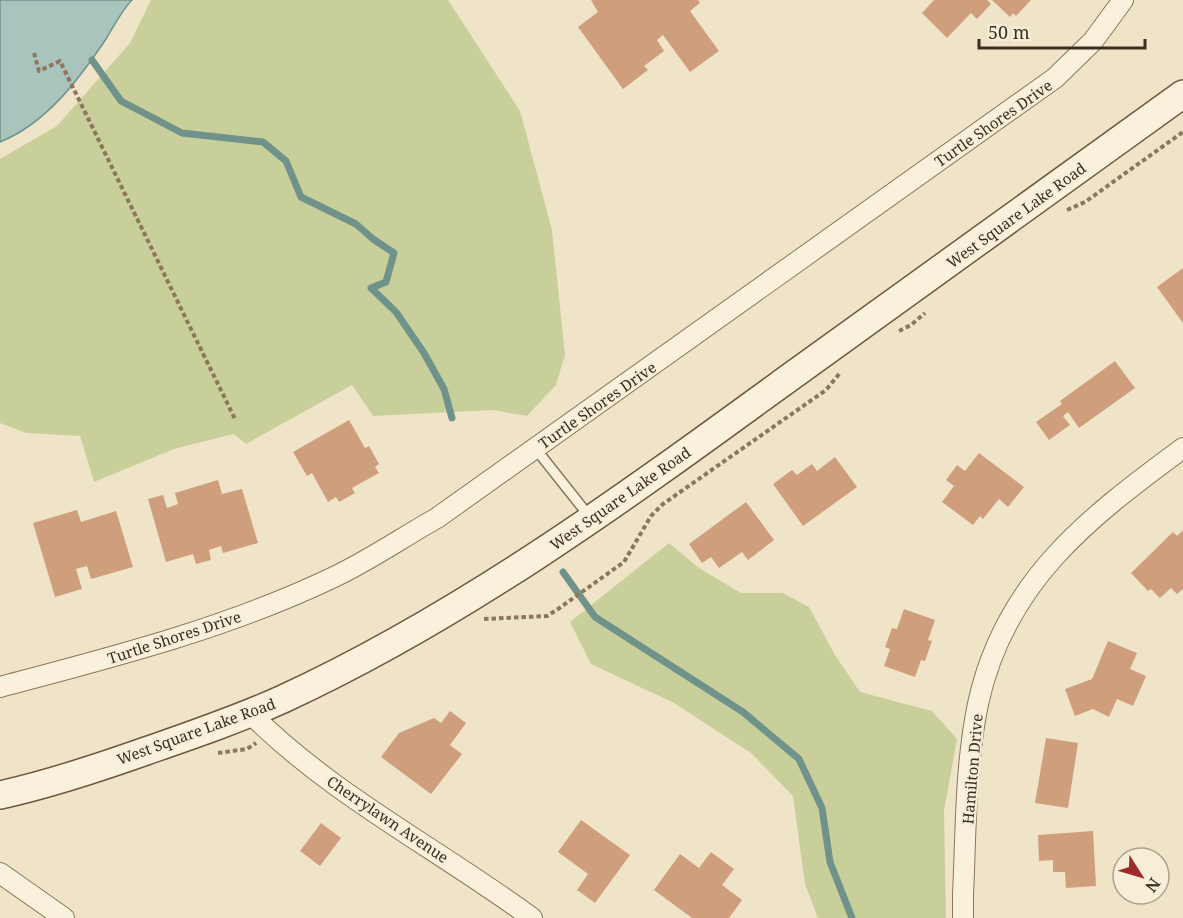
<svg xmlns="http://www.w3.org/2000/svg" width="1183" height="918" viewBox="0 0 1183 918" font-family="'Noto Serif',serif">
  <rect width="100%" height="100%" fill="#f0e4c8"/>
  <g fill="#c9cf9b">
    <polygon points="151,0 448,0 520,111 552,230 565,355 556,385 527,416 493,410 373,416 352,385 246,444 234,434 174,449 94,482 80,436 26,433 0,423 0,159 57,126 130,43"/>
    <polygon points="669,543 699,568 741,593 783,593 809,607 835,655 860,692 932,711 957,739 944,811 946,918 818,918 805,884 793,796 751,753 674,703 591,664 570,622"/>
  </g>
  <path fill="#a9c4bc" stroke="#6f938a" stroke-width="1.5" d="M0,0h132c-10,10 -18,26 -26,39 -27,40 -59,84 -106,103z"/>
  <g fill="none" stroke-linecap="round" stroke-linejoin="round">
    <g stroke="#6f938a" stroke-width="7">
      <polyline points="92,60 121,101 182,133 263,142 286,161 301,197 356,224 373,239 394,253 386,282 371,288 396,312 424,353 444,389 452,418"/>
      <polyline points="563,572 595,617 743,712 799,759 822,808 830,862 852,918"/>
    </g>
  </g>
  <g fill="#cf9f7d">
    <polygon points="591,0 698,0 700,3 690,11 719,51 690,72 663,35 657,40 664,51 644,66 648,70 623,89 578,27 598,12"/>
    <polygon points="934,0 987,0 991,4 977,19 971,13 947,38 922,13"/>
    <polygon points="992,0 1031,0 1016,16 1013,13 1010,17"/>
    <polygon points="1183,268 1183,323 1157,287"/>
    <polygon points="1115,361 1135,388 1079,428 1068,412 1063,416 1070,425 1049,440 1036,422 1062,404 1060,401"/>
    <polygon points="349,420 365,448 369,446 379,464 375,467 379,473 352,488 355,493 339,502 336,497 328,502 312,473 307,476 293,452"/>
    <polygon points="979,453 1024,487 1008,507 999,499 983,519 980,516 973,525 942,502 954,486 946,480 957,465 965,471"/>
    <polygon points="835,457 857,487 803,526 773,484 792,470 797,475 812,464 817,471"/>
    <polygon points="218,480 222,494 242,489 258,543 223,553 221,546 209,550 211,560 196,564 193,554 166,562 148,499 163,495 167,508 178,504 175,493"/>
    <polygon points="746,502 774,540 748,560 742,552 719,568 711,557 702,563 689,544"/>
    <polygon points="77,510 81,522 116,511 133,567 91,579 87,566 76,569 82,589 55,597 33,523"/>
    <polygon points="1183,530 1183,589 1177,594 1171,588 1160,598 1151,589 1148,591 1131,573 1173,532 1177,536"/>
    <polygon points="904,609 935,620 928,640 932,641 925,661 921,660 915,677 884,666 890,649 885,647 892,628 897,629"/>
    <polygon points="1108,641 1137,653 1130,669 1146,676 1133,706 1117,699 1109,717 1093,709 1075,716 1065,689 1092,679"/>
    <polygon points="450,711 466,723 450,745 462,754 431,794 381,757 399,733 434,718 441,723"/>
    <polygon points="1046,738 1078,743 1068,808 1035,803"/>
    <polygon points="581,820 630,855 595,903 577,890 588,874 558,852"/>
    <polygon points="321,823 341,838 320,866 300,851"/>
    <polygon points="1093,831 1096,886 1066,888 1065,872 1053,872 1053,860 1039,861 1038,835"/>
    <polygon points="711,852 734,869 722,885 742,900 729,918 692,918 654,890 680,854 699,868"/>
  </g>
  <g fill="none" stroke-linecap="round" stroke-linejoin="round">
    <defs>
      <polyline id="lane" points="535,448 589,516"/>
      <g id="street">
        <path d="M0,687c113,-30 228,-59 334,-110 36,-17 69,-40 103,-59l618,-440 38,-37 30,-41"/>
        <path d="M250,713c80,81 190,137 282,205"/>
        <polyline points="0,873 64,918"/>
        <path d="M963,918v-23c3,-63 2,-129 15,-191 26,-122 110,-186 205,-256"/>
      </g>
      <path id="secondary" d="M0,795c50,-11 98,-27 146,-44 46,-16 93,-32 137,-52 178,-82 341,-201 499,-316 134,-96 267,-193 401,-289"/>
    </defs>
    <use href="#lane" stroke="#8d765c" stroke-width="12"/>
    <use href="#street" stroke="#8d765c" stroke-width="22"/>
    <use href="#secondary" stroke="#6f573f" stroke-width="30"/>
    <g stroke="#8d765c" stroke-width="4" stroke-dasharray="4.5 3" stroke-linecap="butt">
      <polyline points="34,53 39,71 60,61 235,419"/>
      <polyline points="1067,210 1085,202 1183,132"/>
      <polyline points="899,331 911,325 925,313"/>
      <polyline points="484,619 547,616 558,609 624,562 651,516 663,504 826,390 840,373"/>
      <polyline points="218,753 247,749 256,743"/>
    </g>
    <use href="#lane" stroke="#faf1dc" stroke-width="9"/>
    <use href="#street" stroke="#faf1dc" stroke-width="20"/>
    <use href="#secondary" stroke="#faf1dc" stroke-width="27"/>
  </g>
  <g text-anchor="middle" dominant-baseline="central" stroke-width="4.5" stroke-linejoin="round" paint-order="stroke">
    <g font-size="15" fill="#3d2e20" stroke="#f7eed8">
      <text transform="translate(993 123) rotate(-35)">Turtle Shores Drive</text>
      <text transform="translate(1016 215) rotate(-36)">West Square Lake Road</text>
      <text transform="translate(597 405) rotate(-35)">Turtle Shores Drive</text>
      <text transform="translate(620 498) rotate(-35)">West Square Lake Road</text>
      <text transform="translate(174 637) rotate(-18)">Turtle Shores Drive</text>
      <text transform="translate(196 731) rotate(-20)">West Square Lake Road</text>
      <text transform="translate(972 769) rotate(-85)">Hamilton Drive</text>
      <text transform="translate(388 819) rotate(34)">Cherrylawn Avenue</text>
    </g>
  </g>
  <g transform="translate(1141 876) rotate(127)"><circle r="28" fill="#f7eed8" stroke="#ada18e" stroke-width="1.5"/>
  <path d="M0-4.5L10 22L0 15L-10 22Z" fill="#9e2a2b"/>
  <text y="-9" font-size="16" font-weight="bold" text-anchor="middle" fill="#3d2e20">N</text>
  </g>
  <path d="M979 39v9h166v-9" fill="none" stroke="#3d2e20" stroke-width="3"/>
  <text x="988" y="39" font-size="18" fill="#3d2e20" stroke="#f7eed8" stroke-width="4.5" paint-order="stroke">50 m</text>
</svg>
